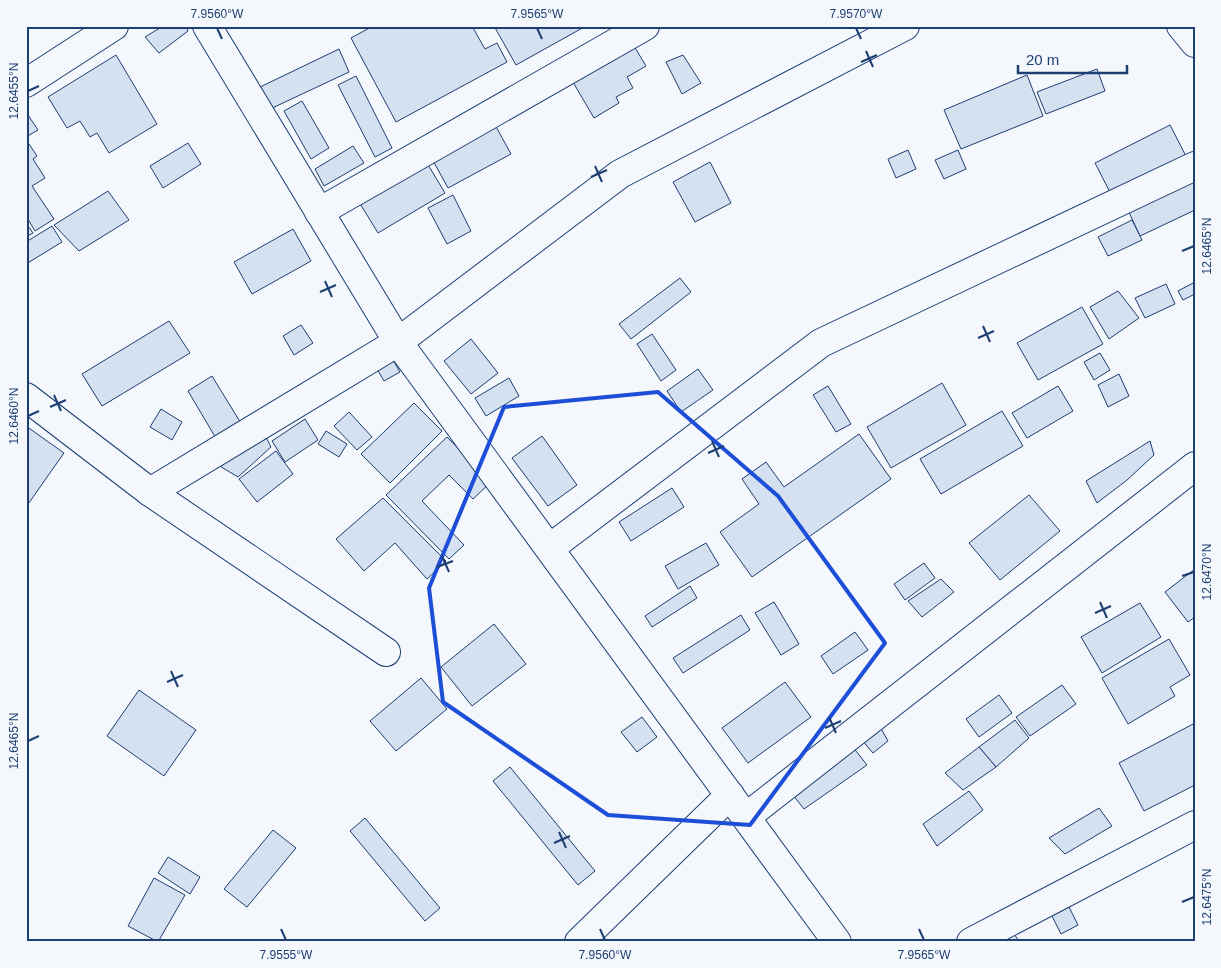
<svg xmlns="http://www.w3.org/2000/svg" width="1221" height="968" viewBox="0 0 1221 968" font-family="Arial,sans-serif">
  <rect width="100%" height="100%" fill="#f4f7fb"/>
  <g fill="#d5e0f0" stroke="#1d3f73">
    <polygon points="163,26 186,26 188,31 159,53 145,37"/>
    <polygon points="373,26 472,26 485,49 497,43 507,62 396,122 351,38"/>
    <polygon points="494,26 586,26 516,65"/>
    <polygon points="631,41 646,66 627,77 633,88 616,97 619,103 594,118 570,77"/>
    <polygon points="339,49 349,72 268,110 258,88"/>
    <polygon points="116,55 157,124 109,153 97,133 90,137 80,121 67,128 48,97"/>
    <polygon points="683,55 701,83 682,94 666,62"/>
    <polygon points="1097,69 1105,91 1046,114 1037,92"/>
    <polygon points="1027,75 1043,116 961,149 944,110"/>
    <polygon points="356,76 392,148 375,157 338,85"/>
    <polygon points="302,101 329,148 311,159 284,111"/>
    <polygon points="26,112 38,130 26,137"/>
    <polygon points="494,123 511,154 448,188 431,157"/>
    <polygon points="1170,125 1189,162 1114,200 1095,163"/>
    <polygon points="27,141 37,156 33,159 45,178 32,186 54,219 35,231 26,216"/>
    <polygon points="188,143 201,164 163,188 150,166"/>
    <polygon points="353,146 364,163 324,186 315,169"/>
    <polygon points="908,150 916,169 896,178 888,159"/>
    <polygon points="958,150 966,169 944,179 935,160"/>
    <polygon points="710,162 731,203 695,222 673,182"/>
    <polygon points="427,163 445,193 378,233 359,202"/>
    <polygon points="1195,176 1195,210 1140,236 1127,208"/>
    <polygon points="108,191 129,220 79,251 54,225"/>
    <polygon points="453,195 471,231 447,244 428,208"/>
    <polygon points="1132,220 1142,240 1108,256 1098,237"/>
    <polygon points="26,223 33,233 26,237"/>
    <polygon points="52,226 62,242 26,264 26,242"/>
    <polygon points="293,229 311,261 252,294 234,262"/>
    <polygon points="680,278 691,292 631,339 619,324"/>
    <polygon points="1195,282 1195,294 1183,300 1178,291"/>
    <polygon points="1166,284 1175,304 1145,318 1135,298"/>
    <polygon points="1118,291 1139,318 1109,339 1090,307"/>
    <polygon points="1082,307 1103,344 1038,380 1017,343"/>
    <polygon points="169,321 190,353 102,406 82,374"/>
    <polygon points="301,325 313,343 294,355 283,336"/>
    <polygon points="652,334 676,370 661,381 637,344"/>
    <polygon points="471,339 498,373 471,394 444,361"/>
    <polygon points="1100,353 1110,370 1094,380 1084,362"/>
    <polygon points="393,360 400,372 384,381 377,369"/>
    <polygon points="698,369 713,390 681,412 667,391"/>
    <polygon points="1119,374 1129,396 1108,407 1098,385"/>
    <polygon points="212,376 242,425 217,440 188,391"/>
    <polygon points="509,378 519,396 486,416 475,398"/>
    <polygon points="942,383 966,425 891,468 867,427"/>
    <polygon points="828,386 851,424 836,432 813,395"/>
    <polygon points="1058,386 1073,411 1027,438 1012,413"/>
    <polygon points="414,403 442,431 390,483 361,454"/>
    <polygon points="161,409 182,422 172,440 150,427"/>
    <polygon points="1002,411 1023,446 941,494 920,459"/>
    <polygon points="349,412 372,437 357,450 334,426"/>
    <polygon points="305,419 318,440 285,462 272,441"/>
    <polygon points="26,426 64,453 26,507"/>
    <polygon points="326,431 347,444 339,457 318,444"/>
    <polygon points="264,433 271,447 238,477 213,462"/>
    <polygon points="859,434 891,479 752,577 720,532 759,504 742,479 766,462 784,487"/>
    <polygon points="542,436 577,485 548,506 512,458"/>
    <polygon points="447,437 491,482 473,499 449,475 422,501 464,545 449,559 386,495"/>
    <polygon points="1150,441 1154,455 1127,480 1097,503 1086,481"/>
    <polygon points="276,451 293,474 257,502 239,479"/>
    <polygon points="672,488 684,507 631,541 619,522"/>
    <polygon points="1029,495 1060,531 1000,580 969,543"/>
    <polygon points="383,498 446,561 427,579 395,543 364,571 336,539"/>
    <polygon points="706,543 719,565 678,589 665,566"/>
    <polygon points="924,563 935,578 905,600 894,584"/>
    <polygon points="1195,569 1195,617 1188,622 1165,592"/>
    <polygon points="941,579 954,592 922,617 908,601"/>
    <polygon points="690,586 697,598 652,627 645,616"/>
    <polygon points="774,602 799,644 781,655 755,613"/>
    <polygon points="1140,603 1161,637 1102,673 1081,637"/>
    <polygon points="741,615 750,630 683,673 673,658"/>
    <polygon points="494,624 526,664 472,706 441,667"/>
    <polygon points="855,632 868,650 833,674 821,656"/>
    <polygon points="1169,639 1190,675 1170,687 1175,696 1128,724 1102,678"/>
    <polygon points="421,678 447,709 396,751 370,721"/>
    <polygon points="785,682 811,717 748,763 722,728"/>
    <polygon points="1062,685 1076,704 1030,736 1016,717"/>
    <polygon points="139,690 196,730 164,776 107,736"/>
    <polygon points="999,695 1012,713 979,737 966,719"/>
    <polygon points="642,717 657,737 637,752 621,732"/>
    <polygon points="1015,720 1029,738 996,767 979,747"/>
    <polygon points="878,723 888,741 873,753 860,738"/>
    <polygon points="1195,723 1195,785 1144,811 1119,763"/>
    <polygon points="852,746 867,765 804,809 789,790"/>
    <polygon points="979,747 996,767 963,790 945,773"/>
    <polygon points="510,767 595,871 578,885 493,781"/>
    <polygon points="969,791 983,810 937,846 923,824"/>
    <polygon points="1099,808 1112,826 1065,854 1049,838"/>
    <polygon points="365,818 440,908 425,921 350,831"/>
    <polygon points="273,830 296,848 247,907 224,889"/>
    <polygon points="168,857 200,877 190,894 158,873"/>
    <polygon points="154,878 185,895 158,942 128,926"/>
    <polygon points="1069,907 1078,925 1061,934 1052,916"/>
    <polygon points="1010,929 1020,942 995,942"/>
  </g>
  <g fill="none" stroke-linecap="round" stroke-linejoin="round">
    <defs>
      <g id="minor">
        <polyline points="207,26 398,342 837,942"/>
        <polyline points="1181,26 1195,43"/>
        <polyline points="26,83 114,26"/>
        <polyline points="319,212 645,26"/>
        <polyline points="26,397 150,492 386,652"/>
        <polyline points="150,492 398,342 620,174 905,26"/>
        <polyline points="550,548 821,343 1195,166"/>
        <polyline points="746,817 1195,466"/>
        <polyline points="579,942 730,795"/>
        <polyline points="971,942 1195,825"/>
      </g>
    </defs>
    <use href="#minor" stroke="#1d3f73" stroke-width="30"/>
    <use href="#minor" stroke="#f4f7fb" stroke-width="28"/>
  </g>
  <path fill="none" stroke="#1d4ed8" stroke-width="4" stroke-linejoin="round" d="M658,392l120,104 107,147 -135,182 -142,-10 -165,-113 -14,-114 75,-181z"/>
  <path fill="none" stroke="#1d3f73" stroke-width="2" d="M217,28l5,11M537,28l5,11M856,28l5,11M866,51l7,16M861,62l16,-7M28,91l11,-5M595,166l7,16M591,177l16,-7M1182,251l12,-5M325,281l7,16M320,292l16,-7M983,326l7,16M978,338l16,-7M54,395l7,16M50,407l16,-7M28,416l11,-5M712,441l7,16M708,453l16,-7M442,556l7,16M437,567l16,-6M1182,576l12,-4M1100,602l7,16M1095,613l16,-7M171,671l7,16M167,682l16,-7M829,717l7,16M825,728l16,-7M28,741l11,-5M559,832l7,16M554,843l16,-7M1182,902l12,-5M281,929l5,11M600,929l5,11M919,929l5,11"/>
  <rect width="1221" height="968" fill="none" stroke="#f4f7fb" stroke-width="55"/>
  <path d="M1018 65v8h109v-8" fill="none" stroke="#1d3f73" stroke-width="2.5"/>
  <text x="1026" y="65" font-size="15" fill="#1d3f73" stroke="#f4f7fb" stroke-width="4" paint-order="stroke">20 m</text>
  <rect x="28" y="28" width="1166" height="912" fill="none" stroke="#1d3f73" stroke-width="2"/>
  <g font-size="12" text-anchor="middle" fill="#1d3f73">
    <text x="217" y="18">7.9560°W</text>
    <text x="537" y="18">7.9565°W</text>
    <text x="856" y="18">7.9570°W</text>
    <text transform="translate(14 91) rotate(-90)" y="4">12.6455°N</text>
    <text transform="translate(1207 246) rotate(-90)" y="4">12.6465°N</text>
    <text transform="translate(14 416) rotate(-90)" y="4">12.6460°N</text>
    <text transform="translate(1207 572) rotate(-90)" y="4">12.6470°N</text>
    <text transform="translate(14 741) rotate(-90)" y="4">12.6465°N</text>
    <text transform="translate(1207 897) rotate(-90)" y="4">12.6475°N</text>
    <text x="286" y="959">7.9555°W</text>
    <text x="605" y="959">7.9560°W</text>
    <text x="924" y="959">7.9565°W</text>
  </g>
</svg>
